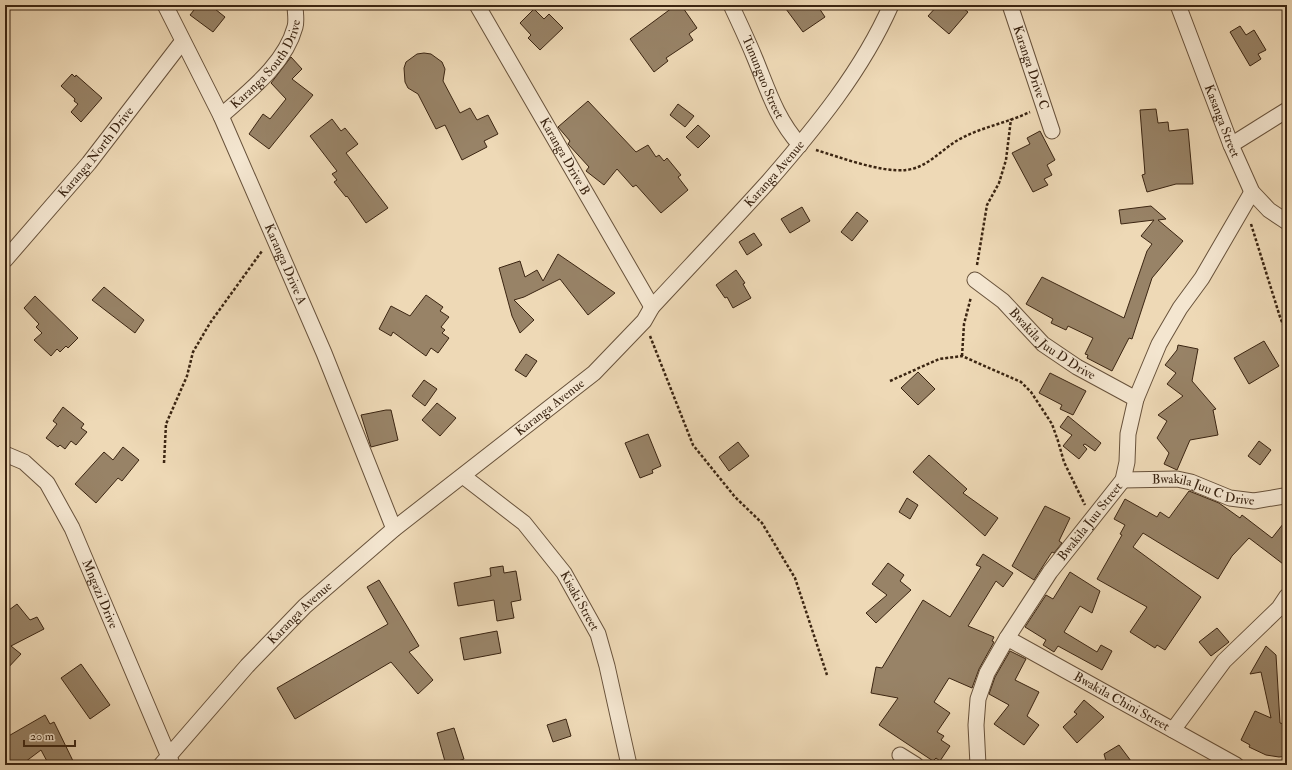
<svg xmlns="http://www.w3.org/2000/svg" width="1292" height="770" viewBox="0 0 1292 770" font-family="'IM FELL Double Pica',serif">
  <rect width="100%" height="100%" fill="#eed9b6"/>
  <filter id="stains"><feTurbulence type="fractalNoise" baseFrequency=".005" numOctaves="4"/><feColorMatrix values="0 0 0 0 .2 0 0 0 0 .09 0 0 0 0 .02 0 0 0 .5 -.17"/></filter>
  <radialGradient id="worn" r=".72"><stop offset=".6" stop-color="#630" stop-opacity="0"/><stop offset="1" stop-color="#630" stop-opacity=".3"/></radialGradient>
  <g fill="#988367" stroke="#3b2512">
    <polygon points="198,5 210,5 225,17 213,32 190,15"/>
    <polygon points="676,5 681,5 697,28 689,34 693,40 666,58 668,61 654,72 630,39"/>
    <polygon points="783,5 817,5 825,17 803,32"/>
    <polygon points="938,5 959,5 968,12 949,34 928,16"/>
    <polygon points="534,9 544,19 549,14 563,28 540,50 528,38 531,35 520,23"/>
    <polygon points="1240,26 1246,35 1254,30 1266,50 1258,54 1261,59 1250,66 1230,32"/>
    <polygon points="424,53 431,54 442,62 445,69 443,81 460,113 470,108 477,120 488,115 498,134 484,141 487,147 462,160 445,125 436,129 418,94 408,88 405,82 404,68 406,62 417,54"/>
    <polygon points="291,57 302,69 292,79 313,95 269,149 249,134 263,114 270,119 286,99 271,83"/>
    <polygon points="72,74 75,77 76,75 102,98 81,122 71,112 78,104 74,101 75,99 61,86"/>
    <polygon points="588,101 636,152 648,145 656,157 659,155 664,161 667,158 681,175 678,177 688,190 661,213 636,185 633,187 617,169 604,185 586,171 589,167 568,144 570,141 558,127"/>
    <polygon points="678,104 694,116 685,127 670,115"/>
    <polygon points="1156,109 1158,123 1168,122 1169,131 1188,129 1193,184 1176,184 1147,192 1142,175 1145,174 1140,110"/>
    <polygon points="332,119 341,131 345,128 358,144 346,153 388,208 366,223 347,196 346,197 334,182 337,180 332,174 337,171 310,136"/>
    <polygon points="698,125 710,136 698,148 686,137"/>
    <polygon points="1040,131 1055,160 1047,165 1052,175 1044,179 1048,185 1033,192 1012,153 1030,144 1027,138"/>
    <polygon points="1151,206 1166,219 1158,220 1183,241 1152,278 1132,339 1129,338 1112,371 1087,358 1088,355 1085,354 1093,338 1068,326 1066,330 1051,323 1053,319 1026,304 1042,277 1124,318 1147,251 1152,244 1141,236 1154,220 1121,224 1119,210"/>
    <polygon points="802,207 810,221 790,233 781,219"/>
    <polygon points="857,212 868,221 852,241 841,232"/>
    <polygon points="754,233 762,245 747,255 739,242"/>
    <polygon points="558,254 615,293 588,315 560,279 524,297 514,300 534,320 520,333 512,316 499,268 520,261 525,277 537,270 543,281"/>
    <polygon points="736,270 745,283 743,284 751,298 733,308 727,297 725,298 716,285"/>
    <polygon points="104,287 144,320 135,333 92,300"/>
    <polygon points="426,295 443,307 440,311 449,317 441,327 445,330 442,333 449,338 438,353 431,348 426,356 393,332 391,336 379,329 391,306 410,316"/>
    <polygon points="35,296 78,338 68,348 66,346 60,352 57,349 51,356 34,340 42,333 36,327 39,324 24,308"/>
    <polygon points="1264,341 1279,366 1249,384 1234,358"/>
    <polygon points="1178,345 1198,349 1192,381 1216,409 1213,410 1218,435 1190,440 1177,470 1164,464 1169,453 1157,438 1167,421 1158,415 1183,396 1167,384 1176,373 1165,365 1177,350"/>
    <polygon points="526,354 537,361 526,377 515,370"/>
    <polygon points="918,372 935,389 918,405 901,388"/>
    <polygon points="1050,373 1086,391 1073,415 1060,409 1062,405 1039,393"/>
    <polygon points="424,380 437,389 425,406 412,396"/>
    <polygon points="437,403 456,418 440,436 422,420"/>
    <polygon points="63,407 84,424 81,428 87,432 76,445 71,441 65,449 60,445 58,447 46,438 57,424 53,421"/>
    <polygon points="386,410 391,410 398,440 371,447 361,415"/>
    <polygon points="1068,416 1101,443 1095,451 1085,444 1083,445 1087,449 1079,459 1063,446 1072,435 1060,427"/>
    <polygon points="648,434 661,466 652,470 653,473 640,478 625,443"/>
    <polygon points="1259,441 1271,450 1260,465 1248,456"/>
    <polygon points="738,442 749,456 729,471 719,457"/>
    <polygon points="123,447 139,460 122,481 118,478 96,503 75,484 104,452 113,460"/>
    <polygon points="929,455 967,489 963,493 998,518 985,536 913,472"/>
    <polygon points="1189,491 1219,503 1240,518 1242,515 1272,538 1287,519 1287,567 1249,538 1232,556 1218,579 1143,533 1133,547 1201,597 1165,650 1157,645 1155,648 1130,632 1147,607 1097,579 1122,535 1120,534 1125,525 1114,519 1125,499 1157,517 1160,512 1169,518"/>
    <polygon points="907,498 918,505 910,519 899,512"/>
    <polygon points="1045,506 1070,518 1059,541 1062,543 1054,553 1052,552 1034,580 1012,566"/>
    <polygon points="983,554 1013,573 1003,587 996,581 968,626 994,637 992,641 994,642 979,669 972,688 949,678 934,702 950,713 937,732 944,736 941,740 950,746 940,761 936,758 933,761 879,725 898,698 871,693 876,667 882,668 923,600 950,617 981,567 976,565"/>
    <polygon points="888,563 904,575 900,581 911,590 876,623 866,613 887,595 872,584"/>
    <polygon points="503,566 504,573 516,571 521,600 511,602 514,618 497,621 494,600 458,606 454,583 491,576 490,568"/>
    <polygon points="1070,572 1100,591 1092,613 1080,606 1064,632 1097,652 1101,645 1112,651 1102,670 1058,646 1054,652 1043,645 1046,640 1025,627 1046,595 1053,599"/>
    <polygon points="379,580 419,646 409,652 433,680 418,694 391,662 295,719 277,688 388,624 367,587"/>
    <polygon points="17,604 30,620 37,617 44,629 11,646 21,654 5,671 5,613"/>
    <polygon points="1217,628 1229,642 1211,656 1199,642"/>
    <polygon points="497,631 501,653 464,660 460,638"/>
    <polygon points="1266,646 1276,655 1280,723 1284,724 1284,728 1287,727 1287,756 1279,757 1266,755 1249,747 1250,745 1241,740 1255,711 1271,718 1261,672 1250,674"/>
    <polygon points="1010,651 1026,659 1015,680 1039,692 1027,716 1039,725 1024,745 994,724 1009,705 989,694 995,677"/>
    <polygon points="81,664 110,705 90,719 61,678"/>
    <polygon points="1084,700 1104,717 1077,743 1063,727 1077,714 1074,712"/>
    <polygon points="45,715 50,724 54,722 75,765 49,765 41,750 21,765 5,765 5,738"/>
    <polygon points="566,719 571,736 553,742 547,725"/>
    <polygon points="454,728 464,759 446,765 437,733"/>
    <polygon points="1119,745 1134,765 1100,765 1106,761 1104,754"/>
  </g>
  <g fill="none" stroke-linecap="round" stroke-linejoin="round">
    <defs>
      <g id="minor">
        <path id="s1" d="M165,5l56,111 103,237 70,176"/>
        <path id="s2" d="M477,5l175,302"/>
        <path id="s3" d="M731,5c8,17 16,34 23,51 13,31 22,63 46,89"/>
        <path id="s4" d="M1010,5l42,126"/>
        <path id="s5" d="M1178,5l53,140 21,47 17,18 18,12"/>
        <path id="s6" d="M221,116c28,-25 64,-52 74,-89 2,-7 0,-15 0,-22"/>
        <polyline points="1231,145 1287,110"/>
        <path id="s7" d="M5,260l84,-97 93,-121"/>
        <path id="s8" d="M975,280l28,21 40,43 34,23 59,32"/>
        <path id="s9" d="M5,454l19,8 23,21 25,45 100,236"/>
        <path id="s10" d="M463,476l61,47 40,50 34,61 9,32 22,99"/>
        <path id="s11" d="M1123,480l54,-1 14,3 39,16 24,3 30,-5"/>
        <path id="s12" d="M1007,638l229,127"/>
        <polyline points="1173,730 1224,661 1279,608 1287,596"/>
        <polyline points="900,755 916,765"/>
        <path id="s13" d="M161,765l86,-99 58,-60 89,-77 200,-156 50,-52 8,-14c39,-42 78,-83 116,-125 47,-54 94,-111 123,-177"/>
        <path id="s14" d="M978,765l-2,-40 2,-26 9,-26 20,-35 43,-66 73,-92 4,-18 1,-28 8,-35 23,-55 21,-36 22,-30 50,-86"/>
      </g>
    </defs>
    <use href="#minor" stroke="#68523b" stroke-width="17"/>
    <g stroke="#3b2512" stroke-width="2.5" stroke-dasharray="3 2" stroke-linecap="butt">
      <path d="M816,150c23,7 66,23 90,20 21,-2 35,-20 52,-30 23,-13 49,-17 72,-28"/>
      <polyline points="1251,224 1280,317 1287,334"/>
      <polyline points="977,265 987,205 999,183 1006,160 1011,119"/>
      <polyline points="650,336 693,445 735,497 762,523 795,578 827,675"/>
      <polyline points="962,356 964,324 971,297"/>
      <polyline points="890,381 939,359 962,356 1021,382 1031,392 1052,424 1058,441 1064,462 1085,505"/>
      <polyline points="164,463 166,424 187,376 193,352 210,323 262,251"/>
    </g>
    <use href="#minor" stroke="#f4e6d0" stroke-width="15"/>
  </g>
  <g text-anchor="middle" dominant-baseline="central" stroke-width="3" stroke-linejoin="round" paint-order="stroke">
    <g font-size="13" fill="#3b2512" stroke="#f4e6d0">
      <text stroke="none"><textPath href="#s6" startOffset="70">Karanga South Drive</textPath></text>
      <text stroke="none"><textPath href="#s4" startOffset="66">Karanga Drive C</textPath></text>
      <text stroke="none"><textPath href="#s3" startOffset="79">Tununguo Street</textPath></text>
      <text stroke="none"><textPath href="#s5" startOffset="124">Kasanga Street</textPath></text>
      <text stroke="none"><textPath href="#s7" startOffset="141">Karanga North Drive</textPath></text>
      <text stroke="none"><textPath href="#s2" startOffset="175">Karanga Drive B</textPath></text>
      <text stroke="none"><textPath href="#s13" startOffset="855">Karanga Avenue</textPath></text>
      <text stroke="none"><textPath href="#s1" startOffset="286">Karanga Drive A</textPath></text>
      <text stroke="none"><textPath href="#s8" startOffset="101">Bwakila Juu D Drive</textPath></text>
      <text stroke="none"><textPath href="#s13" startOffset="530">Karanga Avenue</textPath></text>
      <text stroke="none"><textPath href="#s11" startOffset="82">Bwakila Juu C Drive</textPath></text>
      <text stroke="none"><textPath href="#s14" startOffset="277">Bwakila Juu Street</textPath></text>
      <text stroke="none"><textPath href="#s9" startOffset="175">Mngazi Drive</textPath></text>
      <text stroke="none"><textPath href="#s10" startOffset="173">Kisaki Street</textPath></text>
      <text stroke="none"><textPath href="#s13" startOffset="206">Karanga Avenue</textPath></text>
      <text stroke="none"><textPath href="#s12" startOffset="131">Bwakila Chini Street</textPath></text>
    </g>
  </g>
  <rect width="1292" height="770" fill="none" stroke="#eed9b6" stroke-width="20"/>
  <rect x="6" y="6" width="1280" height="758" fill="none" stroke="#3b2512" stroke-width="2"/>
  <rect x="10" y="10" width="1272" height="750" fill="none" stroke="#3b2512"/>
  <path d="M24 740v6h51v-6" fill="none" stroke="#3b2512" stroke-width="2"/>
  <text x="30" y="740" font-size="12" fill="#3b2512" stroke="#f4e6d0" stroke-width="3" paint-order="stroke">20 m</text>
  <rect width="100%" height="100%" filter="url(#stains)"/>
  <rect width="100%" height="100%" fill="url(#worn)"/>
</svg>
